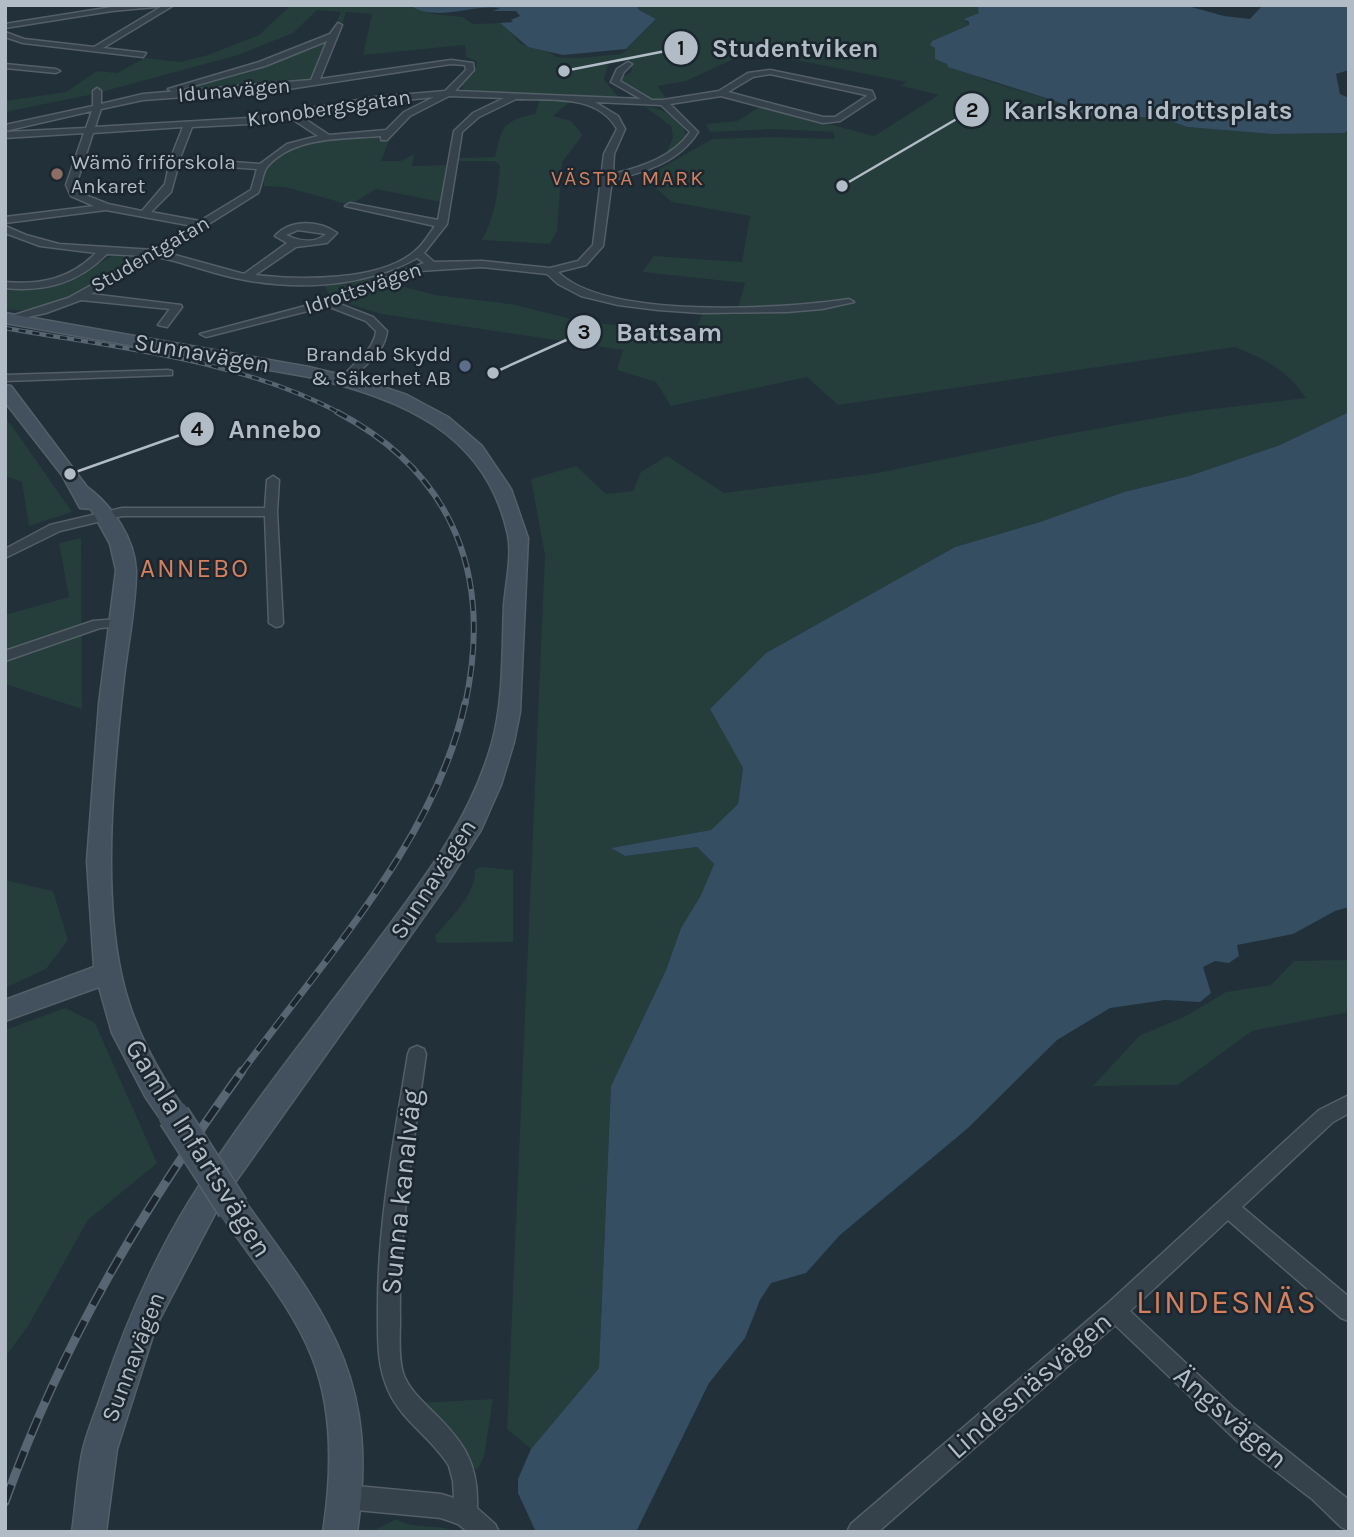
<svg xmlns="http://www.w3.org/2000/svg" width="1354" height="1537" viewBox="0 0 1354 1537" font-family="Karla,sans-serif">
  <rect width="100%" height="100%" fill="#22303a"/>
  <g fill="#253d3b">
    <path d="M291,5h118l24,9 30,3 10,7 30,-1 16,19 9,5 16,2 12,8 21,1 45,-4 34,-34 -17,-10 -3,-5h341l2,8 -14,7 4,5 -37,16 15,23 44,18 64,19 32,14 75,3 25,9 86,7 70,-1 6,-3v282l-69,33 -91,31 -65,16 -84,30 -85,25 -189,106 -56,56 33,59 -5,36 -27,26 -99,18 13,8 72,-9 17,17 -13,31 -20,33 -15,42 -55,116 -12,282 -68,81 -24,-20 38,-874 -14,-76 45,-13 30,28 27,-3 8,-19 26,-16 57,37 154,-20 173,-36 138,-25 117,-14c-22,-31 -37,-36 -71,-51l-397,58 -31,-28 -136,29 -15,-24 -39,-12 6,-20 -242,-36 -35,-11 6,-6 36,-14 48,12 75,9 72,18 112,10 8,-20 33,3 9,-32 -103,-11 12,-16 88,6 8,-46 -78,-14 -28,-24 68,-39 63,-2 59,2v-7l-60,-3 -64,3 -4,-8 31,-3 24,-15 113,30 65,-41 -38,-9 5,-4 -155,-31 -65,30 -29,5 11,14 -36,-1 -13,-20 12,-7 1,-6 -4,-5 -20,3 -4,16 16,19 -156,-9 -3,-6 15,-17 1,-6 -11,-4 -1,-12 -102,10 9,-41 -26,-2 -4,12h-6l5,-12 -24,-2 -24,23 -55,22 -144,39 -89,18v-11l61,-9 31,-21 20,2 28,-15 34,4 26,-6 54,-21z"/>
    <polygon points="324,42 327,43 311,80 165,93 263,65"/>
    <path d="M540,100l29,2 -16,14 18,5 12,14 -21,27 -5,69 -7,13 -68,-4c13,-24 16,-48 18,-75l-6,-4h-35l-1,-3 37,-1c7,-30 7,-36 40,-43z"/>
    <path d="M644,106c18,3 41,11 42,32l-20,15 7,-16 -2,-11z"/>
    <polygon points="373,136 379,137 378,141 389,141 381,161 401,161 414,154 412,166 447,165 441,202 376,189 350,205 285,187 264,186 264,168 293,146 326,140"/>
    <path d="M112,256l26,1c-39,24 -85,60 -133,52v-21h27l40,-8z"/>
    <polygon points="411,265 331,297 322,282 364,278"/>
    <polygon points="5,418 14,429 72,512 29,526 22,482 5,476"/>
    <polygon points="81,538 82,709 5,684 5,615 69,597 59,543"/>
    <path d="M481,867l32,3v72l-76,1 -2,-7c16,-19 40,-40 40,-66z"/>
    <polygon points="5,880 53,891 68,940 46,969 5,988"/>
    <polygon points="1349,960 1349,1012 1252,1031 1178,1085 1093,1086 1139,1036 1186,1016 1226,992 1271,985 1294,961"/>
    <polygon points="65,1008 95,1023 157,1163 88,1220 28,1326 5,1357 5,1030"/>
    <polygon points="493,1399 484,1456 478,1469 472,1468 416,1403"/>
    <path d="M397,1519c13,11 41,4 60,13h-86z"/>
  </g>
  <g fill="#354e62">
    <path d="M409,5h227l3,5 17,9 -30,30 -63,6 -35,-8 -28,-24 13,-1 -2,-2 9,-4 -4,-5h-23l7,-3c-31,-4 -62,15 -91,-3z"/>
    <polygon points="977,5 1184,5 1224,16 1250,19 1261,7 1260,5 1349,5 1349,70 1336,74 1340,94 1349,98 1349,130 1344,133 1273,134 1187,127 1162,118 1087,115 1055,101 948,67 947,64 935,59 935,48 930,45 932,41 969,25 969,22 964,19 979,13"/>
    <polygon points="1349,412 1349,907 1335,911 1293,934 1237,945 1239,956 1229,963 1215,961 1203,967 1211,993 1200,1002 1165,1000 1110,1008 1057,1040 968,1128 840,1235 806,1273 771,1283 760,1300 745,1338 709,1383 636,1532 536,1532 518,1493 518,1479 531,1449 599,1368 611,1086 666,970 681,928 701,895 714,864 697,847 625,856 611,848 711,830 738,804 743,768 710,709 766,653 955,547 1040,522 1124,492 1189,476 1280,445"/>
  </g>
  <g fill="none" stroke-linecap="round" stroke-linejoin="round">
    <defs>
      <g id="street">
        <polygon points="159,5 155,7 112,11 5,28 5,24 112,7"/>
        <polygon points="164,5 174,5 103,48 146,53 143,57 23,43 5,37 5,32 24,39 94,47"/>
        <path d="M338,23l4,2 -22,54 131,-19 22,3 1,7 -19,21 186,8 -30,-17 6,-13 11,-7 4,2 -8,8 -4,9 32,19h11l56,-9 29,-18 22,-3 102,21 3,7 -35,23 -17,2 -102,-27 -51,8 28,28c-19,30 -52,40 -86,48l-9,66 -17,19 -28,7c48,48 226,37 291,27l5,3 -32,7 -35,3 -86,1 -43,-3 -40,-5 -37,-9 -23,-12 -11,-10 -65,-7 -63,4 -82,32 36,14 14,14c-2,22 -24,34 -36,50l-4,1 -6,-3c11,-16 33,-27 35,-48l-10,-10 -39,-15 -121,31 -6,-3 124,-33 100,-38 -7,-5c-54,30 -123,33 -182,20 -27,-6 -52,-16 -78,-21l-66,37 90,11 1,2 -15,20 -9,-2 12,-16 -89,-9 -35,13 -38,8v-4l60,-19 77,-42 -38,-2c-29,29 -61,38 -102,34v-6c36,3 65,-3 91,-29l-56,-7 -35,-13v-7l21,9 33,9 95,6 39,-24 -87,-16 -101,13v-6l89,-11 -23,-10 -5,-11 18,-52 -79,5v-6l81,-4 6,-17 -87,20v-6l88,-19v-15l4,-3 4,3v13l42,-10 168,-14 16,-39 -62,25 -93,26 -4,-3 91,-27 71,-28zM451,64l14,1 1,5 -21,21 -69,6 -127,21 -154,9 6,-18 42,-9 139,-10zM770,74l96,21 1,1 -32,21h-12l-95,-25 25,-15zM449,96l55,2 -31,15 -19,18 -16,89 -88,-17 -5,3 90,20c-6,8 -12,19 -20,25 -35,31 -117,29 -160,24l41,-28 31,-4 10,-10c-18,-13 -47,-14 -62,3l12,7 -43,31 -80,-22 94,-59c4,-7 4,-19 9,-26 26,-31 77,-28 114,-31v4h6l23,-24zM434,97l-30,15 -18,18 -57,5 -30,-20 77,-12zM516,99c34,1 82,-5 101,30l-13,25 -11,91 -15,16 -28,7 -68,-7 -48,1 -10,-9 23,-29 15,-92 17,-15zM595,102l66,3 29,27c-17,25 -49,35 -77,42l1,-20 11,-25 -7,-13zM289,117l29,19 -31,8 -27,20 -80,-6 12,-31 57,-3zM183,127l-13,33 -5,24 -23,27 -34,-7 -30,-12 -2,-7 17,-52zM179,163l78,6 -6,21 -51,31 -49,-9 20,-20zM298,230l28,4c-11,10 -27,7 -40,1z"/>
        <polygon points="5,64 56,69 60,71 56,73 5,68"/>
        <polygon points="168,370 172,371 172,375 5,381 5,375"/>
        <polygon points="273,476 279,480 277,512 283,623 281,626 276,627 269,623 265,516 122,516 60,531 5,558 5,549 50,525 122,508 265,508 267,480"/>
        <polygon points="118,619 125,623 123,626 100,628 5,661 5,651 93,621"/>
        <path d="M417,1046l7,3 2,5c-12,88 -28,176 -26,266 0,17 -2,36 3,53 5,15 18,27 29,38 31,30 47,52 45,97l18,16 4,8h-31l-10,-8 -17,-6 -95,-9 -8,-4 -4,-8 4,-8 8,-4 95,9 13,4 -1,-17 -4,-15c-16,-27 -47,-45 -60,-74 -12,-26 -11,-50 -11,-78 -1,-88 16,-174 30,-260l2,-5z"/>
        <polygon points="1349,1095 1349,1113 1333,1122 1242,1207 1349,1297 1349,1321 1341,1318 1228,1220 1130,1311 1235,1409 1349,1500 1349,1531 1341,1527 1312,1499 1238,1442 1115,1325 878,1532 847,1532 851,1524 1107,1304 1319,1110"/>
      </g>
      <g id="secondary">
        <path d="M5,313l304,54 53,13 45,15 41,22 34,29 29,43 17,49 -8,174 -6,30 -13,43 -20,45 -36,57 -221,311 9,-3 10,4c85,117 137,179 114,333h-34c9,-58 11,-120 -11,-175 -20,-51 -59,-95 -89,-140l-4,-11 -63,120 -39,123 -11,83h-34c4,-27 5,-56 11,-83 5,-20 14,-40 20,-59 23,-67 50,-130 87,-190 55,-88 122,-170 184,-254 48,-65 95,-123 118,-203 12,-44 10,-93 12,-138 2,-22 8,-49 4,-70 -22,-103 -107,-136 -199,-158l-304,-54z"/>
        <path d="M5,385l6,1 76,101c25,18 48,52 49,84 0,35 -8,72 -12,106 -10,89 -22,208 -3,296 8,39 24,74 44,107 7,13 17,23 23,36l-4,8 -10,4 -10,-4 -18,-26 -34,-65 -13,-46 -94,34v-21l89,-33 -7,-106 12,-157 17,-134 -6,-26 -19,-35 -11,-1 -18,-33 -57,-73z"/>
      </g>
    </defs>
    <use href="#street" stroke="#545f68" stroke-width="3"/>
    <use href="#secondary" stroke="#545f68" stroke-width="3"/>
    <use href="#street" fill="#35414b" fill-rule="evenodd"/>
    <use href="#secondary" fill="#43515e" fill-rule="evenodd"/>
    <defs>
      <path id="rail-far3" d="M5,328c113,20 233,31 335,85"/>
      <path id="rail-far2" d="M337,412c118,62 156,165 128,293"/>
      <path id="rail-far1" d="M241,1073c81,-112 194,-232 224,-370"/>
      <path id="rail" d="M5,1502c58,-162 137,-292 237,-431"/>
    </defs>
    <use href="#rail-far3" stroke="#576672" stroke-width="4.5"/>
    <use href="#rail-far2" stroke="#576672" stroke-width="6"/>
    <use href="#rail-far1" stroke="#576672" stroke-width="7"/>
    <use href="#rail" stroke="#576672" stroke-width="9"/>
    <use href="#rail-far3" stroke="#1b262f" stroke-width="2.5" stroke-dasharray="7" stroke-linecap="butt"/>
    <use href="#rail-far2" stroke="#1b262f" stroke-width="3.5" stroke-dasharray="11" stroke-linecap="butt"/>
    <use href="#rail-far1" stroke="#1b262f" stroke-width="4.5" stroke-dasharray="14" stroke-linecap="butt"/>
    <use href="#rail" stroke="#1b262f" stroke-width="6" stroke-dasharray="18" stroke-linecap="butt"/>
    <defs>
      <polyline id="secondary-bridge" points="174,1116 233,1208"/>
    </defs>
    <use href="#secondary-bridge" stroke="#545f68" stroke-width="34" stroke-linecap="butt"/>
    <use href="#secondary-bridge" stroke="#43515e" stroke-width="31"/>
  </g>
  <circle fill="#8d6e63" stroke="#1b262f" stroke-width="2.5" cx="57" cy="174" r="7"/>
  <circle fill="#5c6f8a" stroke="#1b262f" stroke-width="2.5" cx="465" cy="366" r="7"/>
  <g text-anchor="middle" dominant-baseline="central" stroke-width="5" stroke-linejoin="round" paint-order="stroke">
    <g font-size="21" fill="#b1bcc6" stroke="#1b262f">
      <text transform="translate(234 90) rotate(-5)">Idunavägen</text>
      <text transform="translate(329 108) rotate(-8)">Kronobergsgatan</text>
      <text transform="translate(150 254) rotate(-30)">Studentgatan</text>
      <text transform="translate(363 288) rotate(-19)">Idrottsvägen</text>
    </g>
    <g font-size="21" fill="#b1bcc6" stroke="#1b262f" text-anchor="start">
      <text x="71" y="162">Wämö friförskola<tspan x="71" dy="24">Ankaret</tspan></text>
      <text x="451" y="354" text-anchor="end">Brandab Skydd<tspan x="451" dy="24">&amp; Säkerhet AB</tspan></text>
    </g>
    <g font-size="21" letter-spacing="2" fill="#d4805e" stroke="#1b262f">
      <text x="628" y="178">VÄSTRA MARK</text>
    </g>
    <g font-size="24" fill="#b1bcc6" stroke="#1b262f">
      <text transform="translate(202 353) rotate(10)">Sunnavägen</text>
      <text transform="translate(433 879) rotate(-57)">Sunnavägen</text>
      <text transform="translate(133 1357) rotate(-69)">Sunnavägen</text>
    </g>
    <g font-size="26" letter-spacing="2" fill="#d4805e" stroke="#1b262f">
      <text x="195" y="568">ANNEBO</text>
    </g>
    <g font-size="28" fill="#b1bcc6" stroke="#1b262f">
      <text transform="translate(199 1148) rotate(58)">Gamla Infartsvägen</text>
      <text transform="translate(401 1192) rotate(-84)">Sunna kanalväg</text>
      <text transform="translate(1029 1385) rotate(-41)">Lindesnäsvägen</text>
      <text transform="translate(1231 1417) rotate(41)">Ängsvägen</text>
    </g>
    <g font-size="32" letter-spacing="2" fill="#d4805e" stroke="#1b262f">
      <text x="1227" y="1302">LINDESNÄS</text>
    </g>
  </g>
  <path fill="none" stroke="#b1bcc6" stroke-width="2.5" d="M564 71L681 48M842 186L972 110M493 373L584 332M70 474L197 429"/>
  <g fill="#b1bcc6" stroke="#1b262f" stroke-width="2.5">
    <circle cx="564" cy="71" r="7"/>
    <circle cx="842" cy="186" r="7"/>
    <circle cx="493" cy="373" r="7"/>
    <circle cx="70" cy="474" r="7"/>
    <circle cx="681" cy="48" r="18"/>
    <circle cx="972" cy="110" r="18"/>
    <circle cx="584" cy="332" r="18"/>
    <circle cx="197" cy="429" r="18"/>
  </g>
  <g font-size="21" text-anchor="middle" font-weight="bold" fill="#111">
    <text x="681" y="55">1</text>
    <text x="972" y="117">2</text>
    <text x="584" y="339">3</text>
    <text x="197" y="436">4</text>
  </g>
  <g font-size="26" text-anchor="middle" font-weight="bold" fill="#b1bcc6" stroke="#1b262f" stroke-width="5" stroke-linejoin="round" paint-order="stroke">
    <text x="795" y="57">Studentviken</text>
    <text x="1148" y="119">Karlskrona idrottsplats</text>
    <text x="669" y="341">Battsam</text>
    <text x="275" y="438">Annebo</text>
  </g>
  <rect width="1354" height="1537" fill="none" stroke="#b1bcc6" stroke-width="14"/>
</svg>
